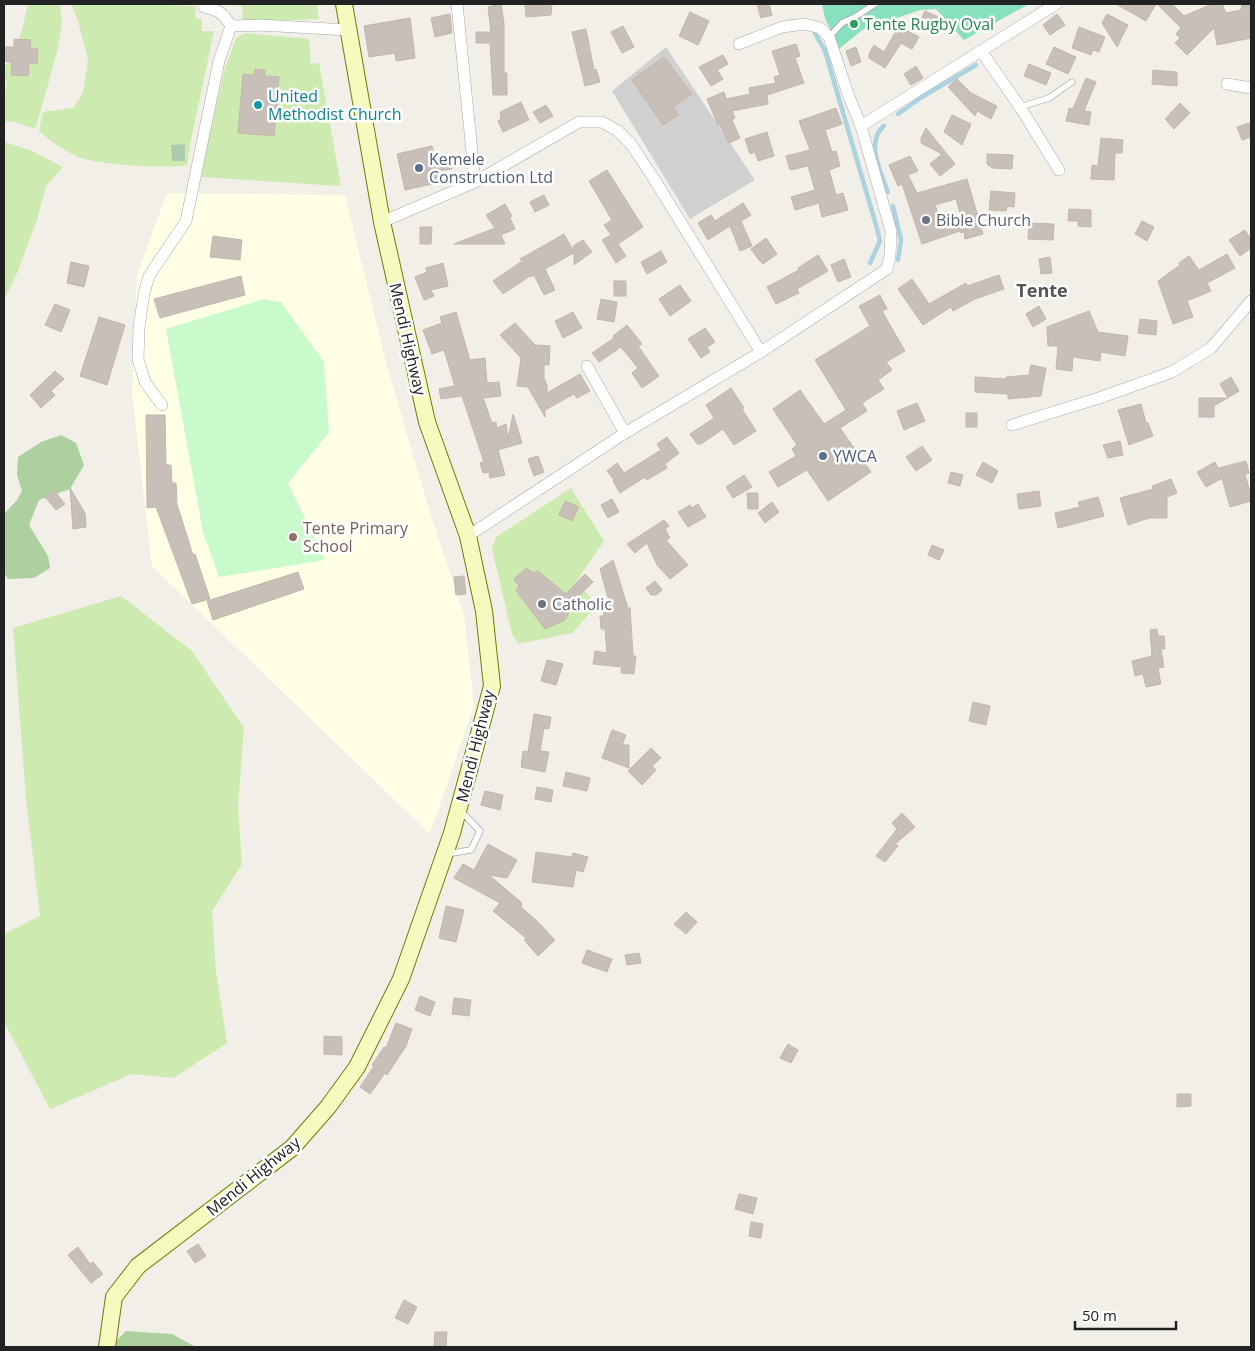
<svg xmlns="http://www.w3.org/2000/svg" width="1255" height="1351" viewBox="0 0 1255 1351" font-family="'Open Sans',sans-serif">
  <rect width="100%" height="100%" fill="#f2efe9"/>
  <polygon fill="#ffffe5" points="167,193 345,195 387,366 429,509 464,615 474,705 430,834 152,566 132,393 137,275"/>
  <polygon fill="#d0d0d0" points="666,47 755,180 690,219 612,91"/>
  <g fill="#cdebb0">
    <path d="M28,4h32l2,19 -5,29 -21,75 -4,1 -16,-6 -12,-1v-22l3,-17 -3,-5v-10c15,-16 19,-43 24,-63z"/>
    <path d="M67,4h74l55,2 -1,12 7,1v12h12l-23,109 -4,25c-21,4 -89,0 -109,-8 -13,-6 -28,-16 -39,-26l4,-19 30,-4 10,-15 5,-33 -10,-39 -6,-16z"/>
    <polygon points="226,4 317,4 319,19 243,22 242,6"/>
    <polygon points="245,33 309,39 311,64 319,63 341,186 200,177 224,71 236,38"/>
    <polygon points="4,142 30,150 63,167 46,186 37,220 18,271 4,300"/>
    <polygon points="571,488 604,541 576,582 597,604 573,633 518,644 512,634 492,549 496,537"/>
    <polygon points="121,596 192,651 244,728 238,807 242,864 212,911 216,972 227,1043 174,1078 132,1074 50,1109 4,1022 4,934 40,916 26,799 13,628"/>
  </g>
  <g fill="#add19e">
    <polygon points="61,435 76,443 84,465 70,489 39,500 29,525 48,556 50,568 34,578 8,579 4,573 4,514 17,500 22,491 17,475 18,457 41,442"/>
    <polygon points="126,1331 172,1334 196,1347 114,1347 117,1340"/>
  </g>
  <polygon fill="#aacbaf" points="185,144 185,161 172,161 171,145"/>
  <polygon fill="#c8facc" points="264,299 281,302 324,362 329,432 288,483 325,560 219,577 203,532 166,329"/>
  <polygon fill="#88e0be" points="822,4 1029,4 964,40 936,9 920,10 862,30 839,49 825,18"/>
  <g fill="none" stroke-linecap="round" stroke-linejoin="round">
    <g stroke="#aad3df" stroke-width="4.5">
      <polyline points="815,33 825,51 876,225 880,241 870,263"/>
      <polyline points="898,114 922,97 976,65"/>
      <path d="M884,126c-19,16 -3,47 4,66"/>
      <polyline points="893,206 901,240 898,260"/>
    </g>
  </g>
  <g fill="#c7bfb8" stroke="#c4b6ab" fill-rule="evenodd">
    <polygon points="501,4 504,24 504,73 507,73 507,95 493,95 490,43 476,43 476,32 491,32 488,7"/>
    <polygon points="525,4 552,4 551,15 526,17"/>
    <polygon points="757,4 769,4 772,15 761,18"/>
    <polygon points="1116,4 1156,4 1146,21"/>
    <polygon points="1157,4 1172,4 1184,16 1212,4 1222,4 1226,13 1241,10 1242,4 1251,4 1251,38 1217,45 1214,28 1187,55 1175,43 1180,38 1176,34 1181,28"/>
    <polygon points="925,11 945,20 939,33 919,24"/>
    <polygon points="690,12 709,21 698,45 679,36"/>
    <polygon points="450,14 452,33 435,37 431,18"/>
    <polygon points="1057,14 1065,25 1050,35 1043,25"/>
    <polygon points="1107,14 1128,25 1117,47 1102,23"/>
    <polygon points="410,18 415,58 396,61 395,53 369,57 364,26"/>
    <polygon points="623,26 634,47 622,53 611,32"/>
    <polygon points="899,26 919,37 912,49 901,43 885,68 869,58 869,54 874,45 884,52"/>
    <polygon points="1079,27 1105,37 1099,52 1093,50 1091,55 1072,48"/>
    <polygon points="586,29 594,70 596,69 600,82 585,86 572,32"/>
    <polygon points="14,39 31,40 30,48 38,49 37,64 29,63 28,76 11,75 12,62 4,61 4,47 14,47"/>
    <polygon points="796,44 800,56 795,58 804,83 767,95 768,104 732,111 735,118 732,120 740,138 729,143 720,125 718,125 707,99 724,92 726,99 750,94 749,88 776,83 774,77 780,75 772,51"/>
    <polygon points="856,47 861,62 851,66 846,51"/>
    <polygon points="1054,47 1076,57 1068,74 1046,64"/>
    <polygon points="723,55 728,64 717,70 723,79 711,86 699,67"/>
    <polygon points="664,57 692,94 673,107 678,115 663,125 632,80"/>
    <polygon points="1029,64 1051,73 1046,85 1024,76"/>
    <polygon points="916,66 923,78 911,85 904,74"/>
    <polygon points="255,69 265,70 265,76 279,77 274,136 238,133 243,74 254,75"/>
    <polygon points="1153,70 1177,72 1177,86 1152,84"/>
    <polygon points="1086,78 1096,82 1084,111 1091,112 1089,125 1066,121 1069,108 1073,109"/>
    <polygon points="957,79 971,93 997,106 991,119 977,111 975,116 948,87"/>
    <polygon points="521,102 529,120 503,132 498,121 501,119 500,112"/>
    <polygon points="1180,103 1190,113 1174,129 1165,119"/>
    <polygon points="546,105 553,116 540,123 533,112"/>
    <polygon points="836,108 842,124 825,130 832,152 836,151 840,166 829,170 836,195 843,193 848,210 822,217 819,203 795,210 791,197 815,190 808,166 790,170 786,156 810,150 799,121"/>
    <polygon points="952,115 971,124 962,145 944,132"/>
    <polygon points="1249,123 1251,129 1251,137 1242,140 1237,127"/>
    <polygon points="926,128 955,164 940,176 930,164 942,154 921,143 921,138"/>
    <polygon points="767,132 774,156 758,161 755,152 750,154 745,139"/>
    <polygon points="1101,138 1123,140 1122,153 1115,153 1114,180 1091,179 1092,165 1098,166"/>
    <polygon points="432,146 435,158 449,155 452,169 438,171 441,182 405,190 397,154"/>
    <polygon points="987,154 1013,155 1012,169 992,168 987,164"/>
    <path d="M910,156l8,15 -10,4 9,18 50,-14 16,55 -18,5 -1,-7 -3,1 -1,-2 -38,13 -20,-60 -4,2 -9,-21zM956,199l6,21 -20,5 -7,-20z"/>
    <polygon points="607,170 643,227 618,244 626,256 616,263 602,240 611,235 604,225 612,220 589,181"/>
    <polygon points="991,191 1015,193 1014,207 1007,206 1006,211 989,210"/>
    <polygon points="544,195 549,205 535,212 530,202"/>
    <polygon points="743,203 751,215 741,221 752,246 740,251 730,226 708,240 698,223 711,215 715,221"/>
    <polygon points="505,204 512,216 510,218 515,229 501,235 505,244 454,244 495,228 486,215"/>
    <polygon points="1069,209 1091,210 1091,227 1078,226 1078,221 1068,221"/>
    <polygon points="1142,221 1154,227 1147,241 1135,234"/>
    <polygon points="1029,223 1054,224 1053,240 1028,239"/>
    <polygon points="420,227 432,227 431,244 420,244"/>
    <polygon points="1245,230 1251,240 1251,248 1240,256 1229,240"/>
    <polygon points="564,234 574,252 573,246 583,240 592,252 574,265 574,253 545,269 555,290 544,295 534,275 531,277 530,276 503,294 493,281 522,261 520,259"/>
    <polygon points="213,236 242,240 240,260 210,257"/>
    <polygon points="766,238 777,254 763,264 759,260 751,249"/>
    <polygon points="661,251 667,262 647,274 641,262"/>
    <polygon points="1227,254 1235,268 1207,283 1211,291 1187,301 1193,317 1173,324 1158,281 1180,265 1179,263 1189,256 1199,270"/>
    <polygon points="818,255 828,271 797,289 799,293 776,304 767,287 799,270 798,268"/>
    <polygon points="1050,257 1052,273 1041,274 1039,259"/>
    <polygon points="844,259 851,277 838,282 831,265"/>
    <polygon points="71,262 89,266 84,287 67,283"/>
    <polygon points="443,263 448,286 431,290 434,296 424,300 415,277 427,272 426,268"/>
    <polygon points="999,275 1004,289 975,299 953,311 951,307 923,325 898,289 912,279 929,304 966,283 967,286"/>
    <polygon points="241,276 245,295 160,318 154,299"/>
    <rect x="614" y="281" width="12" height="15"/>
    <polygon points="680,285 691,301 670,316 659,299"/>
    <polygon points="880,295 887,309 882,311 905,351 886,362 892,370 878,380 884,389 862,403 867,411 840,428 871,472 828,501 807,470 778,487 769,472 796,456 792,449 797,445 773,409 800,390 824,424 846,410 815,360 870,326 859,306"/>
    <polygon points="601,299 617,302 614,322 597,319"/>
    <polygon points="55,304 70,310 61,332 45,325"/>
    <polygon points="1039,306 1046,319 1033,327 1026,314"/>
    <polygon points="1089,311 1098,332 1128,336 1125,356 1101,352 1100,361 1073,357 1072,371 1056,369 1058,346 1048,346 1047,327"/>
    <polygon points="456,312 470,360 485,358 487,383 499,382 501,396 483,398 492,423 496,422 497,428 506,424 508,439 513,414 522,443 498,450 505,475 490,478 489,472 483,473 480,463 484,462 462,396 441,399 439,389 455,386 444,350 432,354 423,330 442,323 440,317"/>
    <polygon points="573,312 582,328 563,338 555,321"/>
    <polygon points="99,317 125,325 107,385 80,376"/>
    <polygon points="1140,319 1157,321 1156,335 1138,333"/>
    <polygon points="515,323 535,345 550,346 549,365 544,365 544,379 547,385 547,393 580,374 590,391 577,398 574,394 545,410 545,417 528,387 517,386 521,358 500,335"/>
    <polygon points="627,325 642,344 638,346 659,376 642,388 632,373 638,368 621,347 599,362 592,353 614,338 613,336"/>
    <polygon points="705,328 715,342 707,347 710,352 701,358 688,339"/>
    <polygon points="1031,365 1046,368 1041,396 1008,399 1008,394 975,392 975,377 1006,379 1006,377 1029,375"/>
    <polygon points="55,371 64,379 51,391 55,395 41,408 30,395"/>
    <polygon points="1231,377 1239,391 1214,406 1214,417 1199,417 1199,398 1228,398 1220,384"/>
    <polygon points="731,388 744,408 742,409 756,431 734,445 723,429 701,444 697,444 690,434 714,418 706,405"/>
    <polygon points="917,403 925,421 904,430 897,411"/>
    <polygon points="1141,404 1146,423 1148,423 1153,436 1129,445 1118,410"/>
    <rect x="966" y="413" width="11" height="14"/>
    <polygon points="146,415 165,415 166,465 171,465 172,483 176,483 177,504 193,555 195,554 210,599 192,604 156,507 147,508"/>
    <polygon points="667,437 679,453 665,464 667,468 647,480 645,477 620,493 613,481 614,480 607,471 617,463 624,473 661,450 657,444"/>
    <polygon points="1120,441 1123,455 1108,458 1103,445"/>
    <polygon points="922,446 932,460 916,471 906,457"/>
    <polygon points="538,456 544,472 534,476 528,459"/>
    <polygon points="1246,461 1249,473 1245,474 1251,496 1251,501 1230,507 1222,478 1206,487 1197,472 1215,462 1218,468"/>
    <polygon points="983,462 998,471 992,483 976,475"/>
    <polygon points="951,472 963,475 960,486 948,483"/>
    <polygon points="744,475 752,487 733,498 726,487"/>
    <polygon points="1171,479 1177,493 1167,497 1167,518 1149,518 1128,525 1120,498 1153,489 1152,486"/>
    <polygon points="70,488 85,513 86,527 73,529"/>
    <polygon points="54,490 65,504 56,510 45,497"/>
    <polygon points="1039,491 1041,506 1019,509 1017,494"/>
    <polygon points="747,493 758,493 758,509 748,509"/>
    <polygon points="1098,497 1104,516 1058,528 1055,513 1080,507 1078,502"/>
    <polygon points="612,499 619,512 608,518 601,505"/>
    <polygon points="565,501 579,507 572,521 559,515"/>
    <polygon points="772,502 779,512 765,523 758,513"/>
    <polygon points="698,504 706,517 688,527 678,512 690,505 692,508"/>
    <polygon points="664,520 669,526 665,529 670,538 666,540 688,565 670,579 657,565 647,543 635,553 627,544"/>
    <polygon points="932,545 944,550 939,560 928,555"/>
    <polygon points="613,560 628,608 630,608 633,656 636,656 634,674 621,673 622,667 593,664 595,651 607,653 605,629 601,629 600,616 604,616 603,605 610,605 600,569"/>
    <polygon points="526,568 533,573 538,571 566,594 585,574 593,582 567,608 572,607 565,620 545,629 516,591 519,586 514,579"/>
    <polygon points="298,572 304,589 213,620 207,601"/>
    <polygon points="464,576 466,594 456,595 454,577"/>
    <polygon points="655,581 662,590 656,595 651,595 646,588"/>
    <polygon points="1157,629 1158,636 1164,636 1165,649 1161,649 1164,667 1158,668 1161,684 1146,687 1143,674 1135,676 1132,661 1152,656 1150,630"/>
    <polygon points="547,660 563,664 556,685 541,681"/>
    <polygon points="973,702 990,706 986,725 969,721"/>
    <polygon points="534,714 551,717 549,729 544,728 540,751 549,752 545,772 521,767 523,751 528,752"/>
    <polygon points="612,730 626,735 622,745 629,745 629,768 602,758"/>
    <polygon points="651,748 661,758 652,766 656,770 642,785 628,771"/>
    <polygon points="566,772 590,778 587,791 563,786"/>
    <polygon points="537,787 553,790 551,802 535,799"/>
    <polygon points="485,791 503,795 500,810 481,805"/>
    <polygon points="902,813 915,827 895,844 898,846 885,862 876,856 897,829 892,823"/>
    <polygon points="488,844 517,860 507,878 489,875 522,903 521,907 536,920 555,940 538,956 524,940 526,938 493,911 500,903 454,878 463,864 474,870"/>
    <polygon points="536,852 572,857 573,853 588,857 583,872 576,870 573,887 532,882"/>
    <polygon points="446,906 464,910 456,942 439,938"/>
    <polygon points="686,912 697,922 686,934 674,924"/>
    <polygon points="587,950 612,959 607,972 582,963"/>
    <polygon points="639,953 641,963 627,965 625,955"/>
    <polygon points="420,996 435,1002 430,1016 415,1010"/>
    <polygon points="454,998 471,1000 469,1016 452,1014"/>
    <polygon points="396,1023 412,1029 406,1046 387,1075 385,1073 370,1094 360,1087 374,1066 372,1065 384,1047 386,1048"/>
    <polygon points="324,1036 342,1037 342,1055 324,1054"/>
    <polygon points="788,1044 798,1050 791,1063 780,1058"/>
    <polygon points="1177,1094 1191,1094 1191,1106 1177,1107"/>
    <polygon points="739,1194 757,1198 753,1214 735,1209"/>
    <polygon points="751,1222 763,1224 761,1238 749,1236"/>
    <polygon points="198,1244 206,1256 195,1263 187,1251"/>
    <polygon points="78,1247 90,1264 93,1262 103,1274 91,1283 68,1255"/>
    <polygon points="404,1300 417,1307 408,1324 395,1318"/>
    <polygon points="435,1332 447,1332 446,1347 434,1347"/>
  </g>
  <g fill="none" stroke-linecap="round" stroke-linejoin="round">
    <defs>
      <g id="service">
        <polyline points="829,37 842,23 855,17 875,4"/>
        <polyline points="1020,107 1049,98 1072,82"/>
        <polyline points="446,854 471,850 480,831 460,810"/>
      </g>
      <g id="minor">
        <path d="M204,4v3c15,3 19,6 27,19"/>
        <polyline points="457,4 475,182"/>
        <polyline points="981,51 1020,107 1059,170"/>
        <polyline points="1227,84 1251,88"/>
        <polyline points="861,126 1056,4"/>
        <polyline points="382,222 475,182 579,122 602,122 618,131 631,144 654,179 761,352"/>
        <polyline points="587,366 625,433"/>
        <polyline points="162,405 145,382 138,359 139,328 144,293 149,276 186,221 219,61 231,26 260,25 348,30"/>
        <polyline points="1012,425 1099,398 1172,372 1211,348 1251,301"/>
        <polyline points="468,536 625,433 761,352 887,269 890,256 891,231 861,126 848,94 829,37 820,28 805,24 782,27 739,44"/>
      </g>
      <polyline id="secondary" points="107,1347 114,1297 138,1266 292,1148 328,1107 357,1067 401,979 452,833 492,686 484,611 468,536 427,422 382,222 344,4"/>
    </defs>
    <use href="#service" stroke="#a9a9a9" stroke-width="7"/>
    <use href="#minor" stroke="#a9a9a9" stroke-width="12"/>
    <use href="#secondary" stroke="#707d05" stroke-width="18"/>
    <use href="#service" stroke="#fff" stroke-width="5.5"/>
    <use href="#minor" stroke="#fff" stroke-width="11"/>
    <use href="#secondary" stroke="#f7fabf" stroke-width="16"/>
  </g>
  <circle fill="#2e9e5b" stroke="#fff" stroke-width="2" cx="854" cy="24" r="5"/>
  <circle fill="#0f9aa8" stroke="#fff" stroke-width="2" cx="258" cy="105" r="5"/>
  <g fill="#5c6f8a" stroke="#fff" stroke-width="2">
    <circle cx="419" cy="168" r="5"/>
    <circle cx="823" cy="456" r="5"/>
  </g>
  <g fill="#6b7280" stroke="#fff" stroke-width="2">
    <circle cx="926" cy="220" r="5"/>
    <circle cx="542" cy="604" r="5"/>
  </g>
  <circle fill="#8d6e63" stroke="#fff" stroke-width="2" cx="293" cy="537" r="5"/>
  <g text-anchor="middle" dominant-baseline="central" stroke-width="5" stroke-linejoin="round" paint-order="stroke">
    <g font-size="16" fill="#27864d" stroke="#fff" text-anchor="start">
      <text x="864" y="24">Tente Rugby Oval</text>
    </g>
    <g font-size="16" fill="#0d838f" stroke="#fff" text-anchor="start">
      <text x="268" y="96">United<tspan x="268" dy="18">Methodist Church</tspan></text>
    </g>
    <g font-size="16" fill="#4e5e75" stroke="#fff" text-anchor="start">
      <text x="429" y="159">Kemele<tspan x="429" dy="18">Construction Ltd</tspan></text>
      <text x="833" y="456">YWCA</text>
    </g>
    <g font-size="16" fill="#5b616d" stroke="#fff" text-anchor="start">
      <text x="936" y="220">Bible Church</text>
      <text x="552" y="604">Catholic</text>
    </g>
    <g font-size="16" fill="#222" stroke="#fff">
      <text transform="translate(408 339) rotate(77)">Mendi Highway</text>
      <text transform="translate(475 746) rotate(-76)">Mendi Highway</text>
      <text transform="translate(253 1176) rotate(-39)">Mendi Highway</text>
    </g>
    <g font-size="16" fill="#785e54" stroke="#fff" text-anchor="start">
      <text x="303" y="528">Tente Primary<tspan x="303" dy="18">School</tspan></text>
    </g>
    <g font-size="18" font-weight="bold" fill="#555" stroke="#fff">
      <text x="1042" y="290">Tente</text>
    </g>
  </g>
  <rect width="1255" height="1351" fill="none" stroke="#222222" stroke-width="10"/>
  <path d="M1075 1321v8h101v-8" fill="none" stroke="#222222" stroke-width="2.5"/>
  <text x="1082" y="1321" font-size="15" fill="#222222" stroke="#ffffff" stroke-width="4" paint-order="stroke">50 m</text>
</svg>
